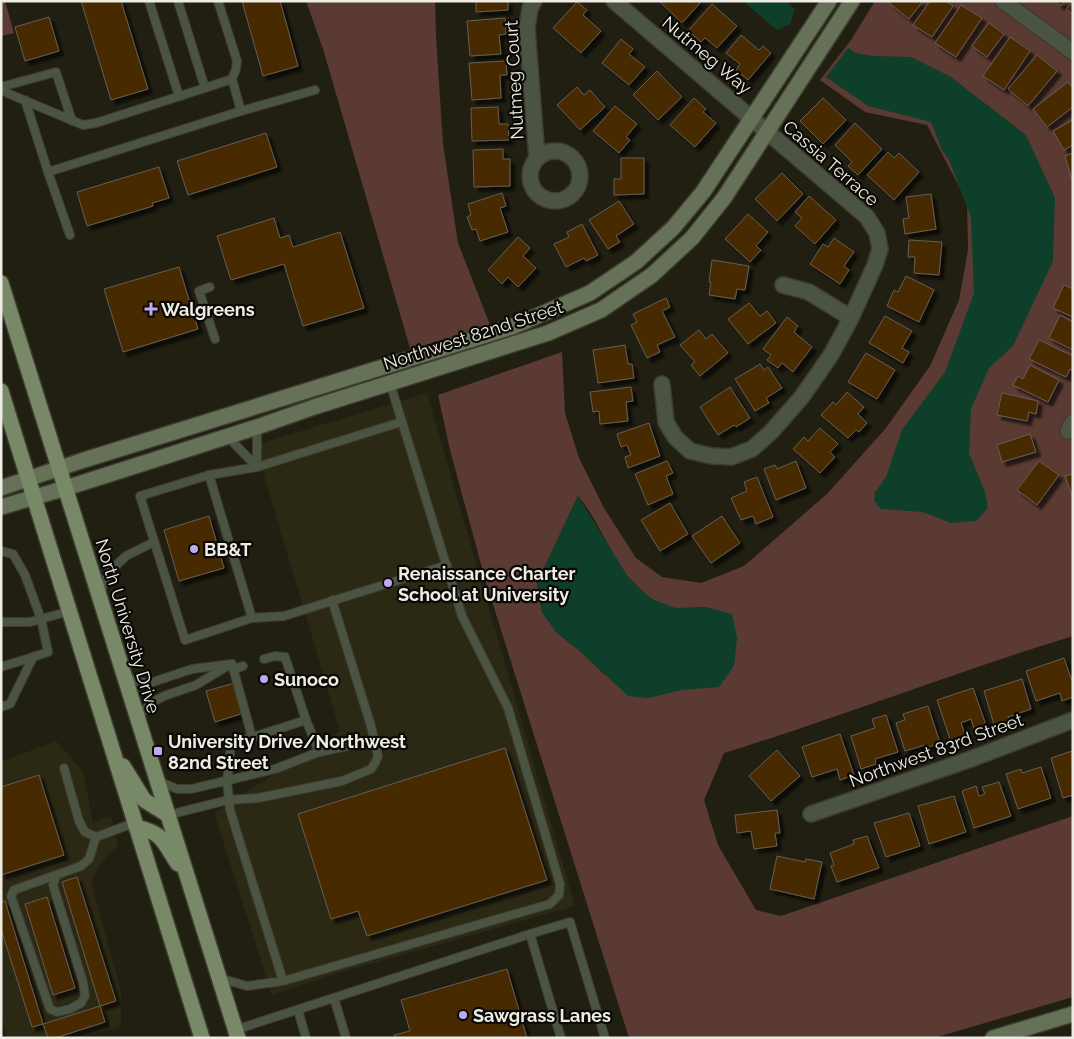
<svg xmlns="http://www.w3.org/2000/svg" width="1074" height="1039" viewBox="0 0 1074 1039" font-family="Raleway,sans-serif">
  <defs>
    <filter id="shadow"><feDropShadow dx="4.5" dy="4.5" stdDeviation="1" flood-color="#0009"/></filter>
  </defs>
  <rect width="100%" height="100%" fill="#211f12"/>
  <g fill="#2b2814">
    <polygon points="427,393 575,906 332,975 272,995 214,813 340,731 255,445"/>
    <polygon points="56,741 83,771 93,823 111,816 118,845 107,856 96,871 91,882 121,992 121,1026 80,1038 8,1038 1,1016 1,762"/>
  </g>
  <g fill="#5a3a33" fill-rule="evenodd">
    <polygon points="1,1 5,1 14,33 1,36"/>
    <polygon points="306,1 435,1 436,37 443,144 458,243 492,330 412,355 323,49"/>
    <path d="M875,1h198v635c-118,36 -232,81 -349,117l-20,47 14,45 38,65 25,6 292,-100v181l-139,41h-305l-144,-459 -35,-129 -12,-55 124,-43 3,61 14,45 25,50 32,50 26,19 39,6 43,-17 83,-72 59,-66 44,-62 29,-66 9,-50 -1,-48 -40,-77 -62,-13 -45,-32 31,-40zM578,496c31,36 43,101 97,112 9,2 21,-1 31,-1l-25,83 -34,8 -43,-24 -24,-23 -23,-18 -15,-21 -5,-29z"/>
  </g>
  <g fill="#0e3f2a">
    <polygon points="743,1 786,1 795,10 790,24 777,30"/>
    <polygon points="848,48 856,53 873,56 911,57 951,77 1026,135 1055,198 1053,261 1013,346 989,368 971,409 969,453 985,492 988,508 976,521 951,523 923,512 881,509 874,501 875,492 886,477 902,430 945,372 974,293 971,217 949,160 942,150 931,122 868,106 826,77"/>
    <polygon points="578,496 628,577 651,599 676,608 706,607 732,614 737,638 734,666 719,687 681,690 647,698 628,696 580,651 557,633 542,612 537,583"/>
  </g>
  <g fill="#462a06" stroke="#685d52" filter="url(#shadow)">
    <polygon points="81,1 121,1 148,89 111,100"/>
    <polygon points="242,1 280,1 298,66 263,76"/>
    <polygon points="476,1 508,1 508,10 476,12"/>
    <polygon points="659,1 699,1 700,3 682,23"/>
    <polygon points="891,1 923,1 909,19 889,3"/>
    <polygon points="930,1 946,1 953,6 932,37 913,25"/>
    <polygon points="1055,1 1065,1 1061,6"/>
    <polygon points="577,2 587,10 583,15 601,31 581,53 553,28"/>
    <polygon points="1073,2 1073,15 1066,9"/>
    <polygon points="712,4 737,26 717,48 705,38 701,42 688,31"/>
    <polygon points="961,5 982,18 956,57 935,43"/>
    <polygon points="49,17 59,51 25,61 15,27"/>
    <polygon points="505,18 506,34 499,35 501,54 470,56 467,21"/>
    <polygon points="989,23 1004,34 987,57 972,46"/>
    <polygon points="741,35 759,50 763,46 771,53 748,80 736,70 740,64 726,53"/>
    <polygon points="1010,37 1030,51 1004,90 983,76"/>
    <polygon points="621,39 633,49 629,54 645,67 629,85 602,63"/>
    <polygon points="1037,55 1057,71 1028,106 1008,89"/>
    <polygon points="506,61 507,75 500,75 501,98 472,100 469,63"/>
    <polygon points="657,71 682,97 658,120 633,95"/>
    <polygon points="1068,82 1073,88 1073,107 1047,127 1033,109"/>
    <polygon points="577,87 584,95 590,90 605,107 580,130 557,105"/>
    <polygon points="694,98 706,109 703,112 716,123 695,147 670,125"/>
    <polygon points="823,98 846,120 823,144 800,121"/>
    <polygon points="615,106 637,124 626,137 630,140 619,153 593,131"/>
    <polygon points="498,107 499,124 508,124 509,140 472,141 471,108"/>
    <polygon points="1073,120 1073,145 1064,150 1053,131"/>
    <polygon points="855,123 882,149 858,175 848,166 852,162 835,145"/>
    <polygon points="266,133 277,167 188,195 177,161"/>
    <polygon points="503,149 503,159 510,159 510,186 474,187 473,150"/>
    <polygon points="888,152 894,158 899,153 919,172 894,200 867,175"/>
    <polygon points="1073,153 1073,180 1072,180 1065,156"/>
    <polygon points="621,158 644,158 644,194 614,195 614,179 621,179"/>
    <polygon points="159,167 169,198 152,203 153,206 87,226 77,192"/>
    <polygon points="782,173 803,194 777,221 755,199"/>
    <polygon points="502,193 506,206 500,208 508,232 480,241 476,229 472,230 467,217 471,215 468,204"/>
    <polygon points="931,194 936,229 905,234 903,219 909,218 906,197"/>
    <polygon points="809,196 836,220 815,244 795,226 802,218 795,212"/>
    <polygon points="619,201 634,224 616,236 620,242 608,249 589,220"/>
    <polygon points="748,214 768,232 756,246 761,250 750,262 725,239"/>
    <polygon points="274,218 280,238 289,235 293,247 340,232 364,308 303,326 284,264 231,280 217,236"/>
    <polygon points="582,224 598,255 586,261 584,258 566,267 554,244 569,237 567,232"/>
    <polygon points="518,237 530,248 523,256 536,268 518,287 508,277 502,284 488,270"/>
    <polygon points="834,238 854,252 844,266 849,270 840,284 810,264 823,244 828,247"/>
    <polygon points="909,240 942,242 939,275 914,273 915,257 908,257"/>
    <polygon points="712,260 749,266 745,290 737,289 735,299 709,295 711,282 709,282"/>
    <polygon points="179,267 198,329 123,352 104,289"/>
    <polygon points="906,276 934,290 919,322 887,306 894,290 898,292"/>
    <polygon points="1064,285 1073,289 1073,317 1053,308"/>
    <polygon points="666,298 670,307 662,311 675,337 657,345 660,352 647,358 631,325 637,322 633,314"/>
    <polygon points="749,303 760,316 767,311 776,323 748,344 728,319"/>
    <polygon points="1060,315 1073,322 1073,350 1049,338"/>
    <polygon points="885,316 912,331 902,348 909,352 903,363 869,343"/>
    <polygon points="787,317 798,326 794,332 812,347 793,372 782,363 778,368 767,360 771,355 763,349"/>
    <polygon points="699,330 706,339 712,334 728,353 700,376 691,365 695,362 680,345"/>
    <polygon points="1039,340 1073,356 1073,371 1070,369 1066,377 1029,359"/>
    <polygon points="625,345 628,364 632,364 634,378 598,383 593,350"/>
    <polygon points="866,353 895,370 877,399 848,382"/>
    <polygon points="760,364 764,370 768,367 782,388 766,398 769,403 755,411 735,379"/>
    <polygon points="1030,365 1059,380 1048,402 1013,385 1018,376 1023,379"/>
    <polygon points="631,387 633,401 626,402 628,421 600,424 599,411 593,412 590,392"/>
    <polygon points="730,387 750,418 736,427 734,425 718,435 700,407"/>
    <polygon points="847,392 864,407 858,414 867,423 859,432 856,430 848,438 821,415 833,402 836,405"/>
    <polygon points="1002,393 1038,401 1036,414 1029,412 1027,421 997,415"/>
    <polygon points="649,423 660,456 628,468 625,457 631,455 627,445 621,447 617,434"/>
    <polygon points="820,428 838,444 830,452 835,457 820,473 793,449 804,437 808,441"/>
    <polygon points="1030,434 1036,452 1002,462 997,445"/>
    <polygon points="667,461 673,473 666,476 673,494 648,505 635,474"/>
    <polygon points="796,461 806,488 776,500 764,469 775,465 777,469"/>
    <polygon points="1039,461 1059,475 1037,505 1017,490"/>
    <polygon points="1073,474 1073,498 1065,476"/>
    <polygon points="757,477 773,517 756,524 753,516 741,520 731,498 747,491 744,482"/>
    <polygon points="670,503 688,534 660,551 641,520"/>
    <polygon points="209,516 224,568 179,581 164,530"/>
    <polygon points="722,516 740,543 711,563 692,536"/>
    <polygon points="1064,658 1073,684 1073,697 1062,701 1060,693 1036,701 1026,671"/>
    <polygon points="1022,679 1031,709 1008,717 1010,723 995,728 984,691"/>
    <polygon points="235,683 244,713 215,722 206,691"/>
    <polygon points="973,688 986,725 974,729 971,719 961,723 966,737 951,742 937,700"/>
    <polygon points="928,706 940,743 926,748 925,745 905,751 896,723 905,720 903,714"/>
    <polygon points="886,715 898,752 875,759 876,764 861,769 851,736 875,728 872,719"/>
    <polygon points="840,734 854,775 840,780 837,769 812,777 802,747"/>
    <polygon points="505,748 547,880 367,936 358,911 331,919 298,814"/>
    <polygon points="777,750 800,776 771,801 749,776"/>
    <polygon points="1072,751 1073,795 1063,798 1051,758"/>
    <polygon points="1041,767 1051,798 1018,809 1006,774 1021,769 1022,773"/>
    <polygon points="39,775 64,855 1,875 1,787"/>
    <polygon points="999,782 1011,816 974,828 962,791 976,786 979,796 985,794 982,787"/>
    <polygon points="954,796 966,832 929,844 918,806"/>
    <polygon points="777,810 780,833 775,833 777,846 754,849 751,831 737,833 735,815"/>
    <polygon points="909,813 920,846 886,857 874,823"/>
    <polygon points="867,836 879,868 837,882 831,866 834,865 830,853 854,844 853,840"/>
    <polygon points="777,856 805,862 806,859 822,862 814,899 770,889"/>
    <polygon points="77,877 116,1001 100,1006 62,882"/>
    <polygon points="47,897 75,988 53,995 25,904"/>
    <polygon points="5,901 43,1024 32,1027 1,929 1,902"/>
    <polygon points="507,969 527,1038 395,1038 394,1035 410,1031 401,1000"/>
    <polygon points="100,1006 105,1022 55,1038 48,1038 43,1024"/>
  </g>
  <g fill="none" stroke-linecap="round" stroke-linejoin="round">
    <defs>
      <g id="lane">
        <polyline points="149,1 179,96"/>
        <polyline points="1,87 56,72 72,121"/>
        <polyline points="2,87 7,93 83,125 96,123 205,88 178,1"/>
        <polyline points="205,88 232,79 236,69 237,61 218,1"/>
        <polyline points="25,100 48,172"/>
        <polyline points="241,111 315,90"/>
        <polyline points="70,235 48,172 241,111 232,79"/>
        <polyline points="210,287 199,291 215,339"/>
        <polyline points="401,422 257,467 209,475 140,496 185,640 252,618 284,616 447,565"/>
        <polyline points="257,427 257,467"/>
        <polyline points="227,436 257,467"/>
        <polyline points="209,475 252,618"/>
        <polyline points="1,551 13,554 25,575 41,619 30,622 1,622"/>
        <polyline points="100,593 108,573 126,556 154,542"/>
        <polyline points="264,659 275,656 285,657 306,720"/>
        <polyline points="232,664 252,737"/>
        <polyline points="1,667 33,657"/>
        <polyline points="234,669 243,666"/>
        <polyline points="125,677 141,682 150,683 192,669 232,664"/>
        <polyline points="1,707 10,704 33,657 48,652 41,619 70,611"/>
        <polyline points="137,718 151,703 164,696 196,685 229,665"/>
        <polyline points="64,768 79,821 85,832 96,837"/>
        <polyline points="158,781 177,789 191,789 275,769 319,752"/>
        <polyline points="168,815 228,800 258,798 342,781 371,769 375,763 378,756 371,726 332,600"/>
        <polyline points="56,876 53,885 83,982 85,996 81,1003 70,1009 57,1012 50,1009 11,896 14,890 81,866 89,859 96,837 134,823"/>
        <polyline points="530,934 570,922 605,1038"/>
        <polyline points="219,978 247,986 283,981 550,904 559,895 560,884 508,708 462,616 390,383"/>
        <polyline points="283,981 230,810 227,781 231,744 306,720 319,752 347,746"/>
        <polyline points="334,998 346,1038"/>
        <polyline points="298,1010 306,1038"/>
        <polyline points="235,1030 530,934 561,1038"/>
      </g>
      <g id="street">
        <polyline points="534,1 530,8 527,28 537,158"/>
        <polyline points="614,1 867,217 877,233 880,249 875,265 851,318 831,355 801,398 771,432 752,449 731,457 712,456 690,451 675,437 666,422 662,384"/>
        <polyline points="1003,1 1073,52"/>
        <circle cx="555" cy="176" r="25"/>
        <polyline points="783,285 809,292 851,318"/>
        <polyline points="1068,431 1073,422"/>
        <polyline points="811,814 971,759 1073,720"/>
      </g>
      <g id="secondary">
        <polyline points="1,488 84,460 512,327 590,293 636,262 673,228 703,192 829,1"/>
        <polyline points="1,507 66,488 257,427 314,407 548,333 601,310 652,275 692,238 724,198 852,1"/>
        <polyline points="993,1038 1073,1014"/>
      </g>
      <g id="primary">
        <polyline points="1,283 238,1038"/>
        <polyline points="1,391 202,1038"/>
        <polyline points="123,766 144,800 168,815"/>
        <path d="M136,827c28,6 27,15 42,37"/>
      </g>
    </defs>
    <use href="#lane" stroke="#3e3c2f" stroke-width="10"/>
    <use href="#street" stroke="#3e3c2f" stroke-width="18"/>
    <use href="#secondary" stroke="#3e3c2f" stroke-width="18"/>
    <use href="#primary" stroke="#3e3c2f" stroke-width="18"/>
    <use href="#lane" stroke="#4b5443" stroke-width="8"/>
    <use href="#street" stroke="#4b5443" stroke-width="15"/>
    <use href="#secondary" stroke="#657257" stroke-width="15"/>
    <use href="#primary" stroke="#788967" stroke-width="15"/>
  </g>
  <g fill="#c1a8f3" stroke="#0a0905" stroke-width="2">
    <path d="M148.5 301.5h5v5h5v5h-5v5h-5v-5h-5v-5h5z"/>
    <circle cx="194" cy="549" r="5"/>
    <circle cx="388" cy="583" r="5"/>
    <circle cx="264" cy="679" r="5"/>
    <rect x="153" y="746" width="10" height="10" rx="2.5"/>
    <circle cx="463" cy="1015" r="5"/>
  </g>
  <g text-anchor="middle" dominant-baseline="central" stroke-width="4.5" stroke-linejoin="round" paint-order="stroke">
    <g font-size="18" fill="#eeece4" stroke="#0a0905">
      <text transform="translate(707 55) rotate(40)">Nutmeg Way</text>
      <text transform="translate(514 80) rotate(-93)">Nutmeg Court</text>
      <text transform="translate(831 163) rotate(41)">Cassia Terrace</text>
      <text transform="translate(473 335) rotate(-18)">Northwest 82nd Street</text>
      <text transform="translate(128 626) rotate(73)">North University Drive</text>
      <text transform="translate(936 750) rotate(-20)">Northwest 83rd Street</text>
    </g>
    <g font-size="18" font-weight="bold" fill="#eeece4" stroke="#0a0905" text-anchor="start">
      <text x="161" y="309">Walgreens</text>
      <text x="204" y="549">BB&amp;T</text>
      <text x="398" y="573">Renaissance Charter<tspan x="398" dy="21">School at University</tspan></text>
      <text x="274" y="679">Sunoco</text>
      <text x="168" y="741">University Drive/Northwest<tspan x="168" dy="21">82nd Street</tspan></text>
      <text x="473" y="1015">Sawgrass Lanes</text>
    </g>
  </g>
  <rect width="1074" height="1039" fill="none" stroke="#eeece4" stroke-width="5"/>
</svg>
